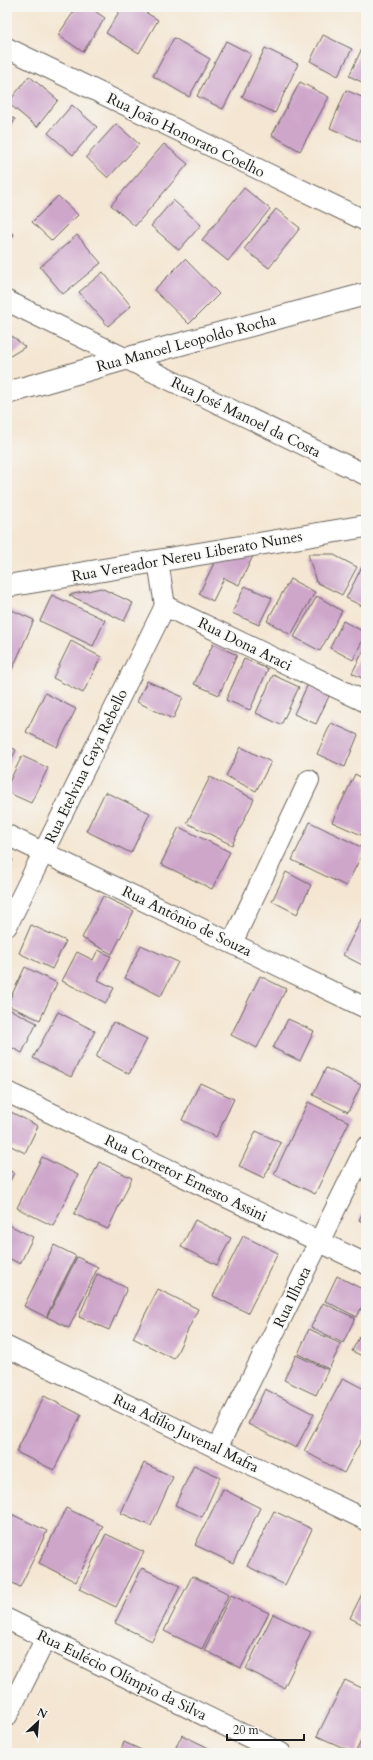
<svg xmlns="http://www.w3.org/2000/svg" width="373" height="1760" viewBox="0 0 373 1760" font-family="Cardo,serif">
  <rect width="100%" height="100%" fill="#f6f6f2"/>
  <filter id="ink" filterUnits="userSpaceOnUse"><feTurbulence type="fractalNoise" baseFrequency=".025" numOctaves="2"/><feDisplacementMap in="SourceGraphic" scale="8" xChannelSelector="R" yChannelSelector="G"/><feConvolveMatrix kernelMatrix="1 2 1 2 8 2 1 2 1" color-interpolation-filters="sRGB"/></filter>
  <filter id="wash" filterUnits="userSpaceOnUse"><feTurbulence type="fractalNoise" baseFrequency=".012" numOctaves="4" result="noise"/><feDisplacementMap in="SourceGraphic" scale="16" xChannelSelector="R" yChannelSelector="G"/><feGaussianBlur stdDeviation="0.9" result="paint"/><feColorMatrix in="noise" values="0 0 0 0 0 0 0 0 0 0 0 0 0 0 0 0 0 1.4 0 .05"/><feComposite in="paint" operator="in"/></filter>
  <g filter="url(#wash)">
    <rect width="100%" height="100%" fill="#f4e6d2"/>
    <g id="blocks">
      <g fill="#cea6ca">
        <polygon points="77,7 89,7 105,18 83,52 58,35"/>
        <polygon points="122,7 137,7 158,20 139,53 106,33"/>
        <polygon points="323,35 352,49 338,76 310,61"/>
        <polygon points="174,38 210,59 189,97 153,76"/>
        <polygon points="226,41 251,54 223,109 197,96"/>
        <polygon points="365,42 366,43 366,84 349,76"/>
        <polygon points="265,48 298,64 275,113 242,97"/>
        <polygon points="29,76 58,100 37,127 8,103"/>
        <polygon points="300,82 329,97 300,151 272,135"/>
        <polygon points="346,90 366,99 366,144 330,128"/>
        <polygon points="72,105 97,127 73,155 48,133"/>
        <polygon points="7,116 15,119 7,136"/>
        <polygon points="116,124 139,144 108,178 86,157"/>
        <polygon points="164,144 188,164 135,226 111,205"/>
        <polygon points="244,188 270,209 228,261 202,240"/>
        <polygon points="58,196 78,215 52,241 32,222"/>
        <polygon points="173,200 201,225 179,250 151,226"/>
        <polygon points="276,209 300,228 269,268 244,249"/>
        <polygon points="7,228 14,235 7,243"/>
        <polygon points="77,235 101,263 63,294 40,267"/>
        <polygon points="185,259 219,294 189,324 154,290"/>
        <polygon points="103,272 131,306 108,326 79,292"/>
        <polygon points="7,332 25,347 7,358"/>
        <polygon points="308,554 332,554 357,567 342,595 316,582"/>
        <polygon points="253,556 239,585 224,578 213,601 199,594 215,561"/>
        <polygon points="366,559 366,608 346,598"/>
        <polygon points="290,579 315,592 291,635 267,621"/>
        <polygon points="245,586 272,598 259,625 232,613"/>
        <polygon points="101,588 133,603 124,621 69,595"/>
        <polygon points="52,595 105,620 93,646 40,621"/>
        <polygon points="317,596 342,611 320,651 294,637"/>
        <polygon points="7,608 34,620 11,672 7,671"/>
        <polygon points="343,621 366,633 353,660 330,648"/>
        <polygon points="71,641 101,657 83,693 53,678"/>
        <polygon points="213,644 237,655 219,695 194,684"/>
        <polygon points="366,646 366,680 352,673"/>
        <polygon points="244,659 268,669 250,710 226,700"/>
        <polygon points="273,675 299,687 281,725 256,713"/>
        <polygon points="147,681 183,697 173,719 137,702"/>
        <polygon points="308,684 330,694 316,724 294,714"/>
        <polygon points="45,693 76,709 57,747 26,732"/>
        <polygon points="331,723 358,735 345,767 317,754"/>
        <polygon points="7,745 16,750 7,768"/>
        <polygon points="241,747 271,762 256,791 226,776"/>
        <polygon points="22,756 48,768 31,803 7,792 7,786"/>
        <polygon points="355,774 366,780 366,837 332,822"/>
        <polygon points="210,777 254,799 232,845 187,823"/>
        <polygon points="105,792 150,813 131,853 86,831"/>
        <polygon points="310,822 365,849 346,886 292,860"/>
        <polygon points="179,827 230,852 212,889 161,864"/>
        <polygon points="7,857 13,860 7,873"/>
        <polygon points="286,872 311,885 297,914 272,901"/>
        <polygon points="103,896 134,911 112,954 82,938"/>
        <polygon points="362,918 366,921 366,967 343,955"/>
        <polygon points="31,925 66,941 52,969 19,953"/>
        <polygon points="141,945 178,962 161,996 125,978"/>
        <polygon points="98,950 111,956 98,980 114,988 106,1003 62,981 77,952 93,960"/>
        <polygon points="25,967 57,983 40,1020 7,1005"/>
        <polygon points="260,976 286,989 257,1048 231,1035"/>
        <polygon points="7,1008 37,1023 22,1053 7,1045"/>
        <polygon points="58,1012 95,1031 71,1077 33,1058"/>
        <polygon points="288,1019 314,1031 300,1061 273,1048"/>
        <polygon points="113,1022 147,1039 129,1074 96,1057"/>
        <polygon points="326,1068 361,1085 348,1112 313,1095"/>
        <polygon points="200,1083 234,1099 216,1137 182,1120"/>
        <polygon points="308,1102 349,1122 315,1194 274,1174"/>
        <polygon points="7,1110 38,1126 25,1153 7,1144"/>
        <polygon points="256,1131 281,1143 264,1178 239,1166"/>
        <polygon points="42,1157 78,1175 53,1226 17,1208"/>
        <polygon points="99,1162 132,1178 108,1229 74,1214"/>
        <polygon points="7,1169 14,1173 7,1187"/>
        <polygon points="366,1206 366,1224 359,1220"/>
        <polygon points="195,1220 231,1238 217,1265 181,1247"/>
        <polygon points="7,1224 33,1237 20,1264 7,1257"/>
        <polygon points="243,1236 278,1253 248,1313 213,1296"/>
        <polygon points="54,1245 76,1256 46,1317 24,1306"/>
        <polygon points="77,1257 98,1267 69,1328 47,1317"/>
        <polygon points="97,1274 127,1288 109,1330 79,1317"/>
        <polygon points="337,1276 366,1291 366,1297 357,1317 325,1301"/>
        <polygon points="158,1289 198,1309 174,1359 133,1338"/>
        <polygon points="323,1303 355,1318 343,1343 311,1327"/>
        <polygon points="366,1324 366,1358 352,1351"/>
        <polygon points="309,1329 341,1344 329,1369 298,1354"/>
        <polygon points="296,1355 328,1370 316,1395 284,1380"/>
        <polygon points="343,1378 366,1390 366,1431 344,1473 304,1451"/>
        <polygon points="265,1389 314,1414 296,1448 248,1424"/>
        <polygon points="44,1396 81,1415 54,1470 16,1452"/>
        <polygon points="144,1463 173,1477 151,1526 121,1513"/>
        <polygon points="194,1465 220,1477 202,1517 175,1505"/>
        <polygon points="223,1489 260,1508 233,1563 195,1545"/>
        <polygon points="66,1508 103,1526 76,1582 39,1563"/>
        <polygon points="274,1511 312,1529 285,1585 247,1566"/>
        <polygon points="9,1513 47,1531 20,1587 7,1580 7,1518"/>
        <polygon points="106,1534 144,1552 116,1607 79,1589"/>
        <polygon points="142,1568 180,1586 152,1641 115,1623"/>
        <polygon points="192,1576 229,1594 202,1649 164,1631"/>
        <polygon points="366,1586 366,1626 350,1618"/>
        <polygon points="231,1595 269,1613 241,1668 204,1650"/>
        <polygon points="273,1614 311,1632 284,1688 246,1669"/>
        <polygon points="345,1680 366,1690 366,1732 355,1753 317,1736"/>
        <polygon points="182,1735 219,1753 173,1753"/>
        <polygon points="366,1740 366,1753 360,1753"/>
        <polygon points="124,1742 148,1753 120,1753"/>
      </g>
    </g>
  </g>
  <g filter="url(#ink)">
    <use href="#blocks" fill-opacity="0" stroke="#68635c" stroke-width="1"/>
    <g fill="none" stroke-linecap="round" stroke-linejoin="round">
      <defs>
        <g id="street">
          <polyline points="7,48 366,221"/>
          <polyline points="7,301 366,475"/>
          <polyline points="158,561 165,606 366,702"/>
          <polyline points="7,835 366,1008"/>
          <polyline points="7,926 165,606"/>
          <polyline points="232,943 309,780"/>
          <polyline points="7,1092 366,1264"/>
          <polyline points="7,1347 366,1520"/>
          <polyline points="217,1448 366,1147"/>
          <polyline points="7,1619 281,1753"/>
          <polyline points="7,1716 46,1638"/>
        </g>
        <g id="secondary">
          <polyline points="7,393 125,359 366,294"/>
          <polyline points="7,586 366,526"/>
        </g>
      </defs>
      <use href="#street" stroke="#68635c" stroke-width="22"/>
      <use href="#secondary" stroke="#68635c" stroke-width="24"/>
      <use href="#street" stroke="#fff" stroke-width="20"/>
      <use href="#secondary" stroke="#fff" stroke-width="22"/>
    </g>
  </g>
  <g text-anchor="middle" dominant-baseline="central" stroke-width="3" stroke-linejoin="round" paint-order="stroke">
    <g font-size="15" fill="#1c1c1c" stroke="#f6f6f2">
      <text transform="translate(186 135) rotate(26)">Rua João Honorato Coelho</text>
      <text transform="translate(186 343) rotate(-15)">Rua Manoel Leopoldo Rocha</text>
      <text transform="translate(246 417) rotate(26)">Rua José Manoel da Costa</text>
      <text transform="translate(187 556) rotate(-10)">Rua Vereador Nereu Liberato Nunes</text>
      <text transform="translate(245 644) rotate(26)">Rua Dona Araci</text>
      <text transform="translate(86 766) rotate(-64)">Rua Etelvina Gaya Rebello</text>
      <text transform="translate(187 921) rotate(26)">Rua Antônio de Souza</text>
      <text transform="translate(186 1178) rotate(26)">Rua Corretor Ernesto Assini</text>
      <text transform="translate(292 1297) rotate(-64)">Rua Ilhota</text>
      <text transform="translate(186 1433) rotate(26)">Rua Adílio Juvenal Mafra</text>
      <text transform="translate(122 1675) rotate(26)">Rua Eulécio Olímpio da Silva</text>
    </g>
  </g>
  <rect width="373" height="1760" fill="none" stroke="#f6f6f2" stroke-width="24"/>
  <g transform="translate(38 1722) rotate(26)" stroke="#f6f6f2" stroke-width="3" paint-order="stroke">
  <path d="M0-3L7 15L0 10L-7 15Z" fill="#1c1c1c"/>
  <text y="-6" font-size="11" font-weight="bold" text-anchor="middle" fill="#1c1c1c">N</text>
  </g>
  <path d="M227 1734v6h77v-6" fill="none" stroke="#1c1c1c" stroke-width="2"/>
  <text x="233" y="1734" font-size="12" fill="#1c1c1c" stroke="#f6f6f2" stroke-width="3" paint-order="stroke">20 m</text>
</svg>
